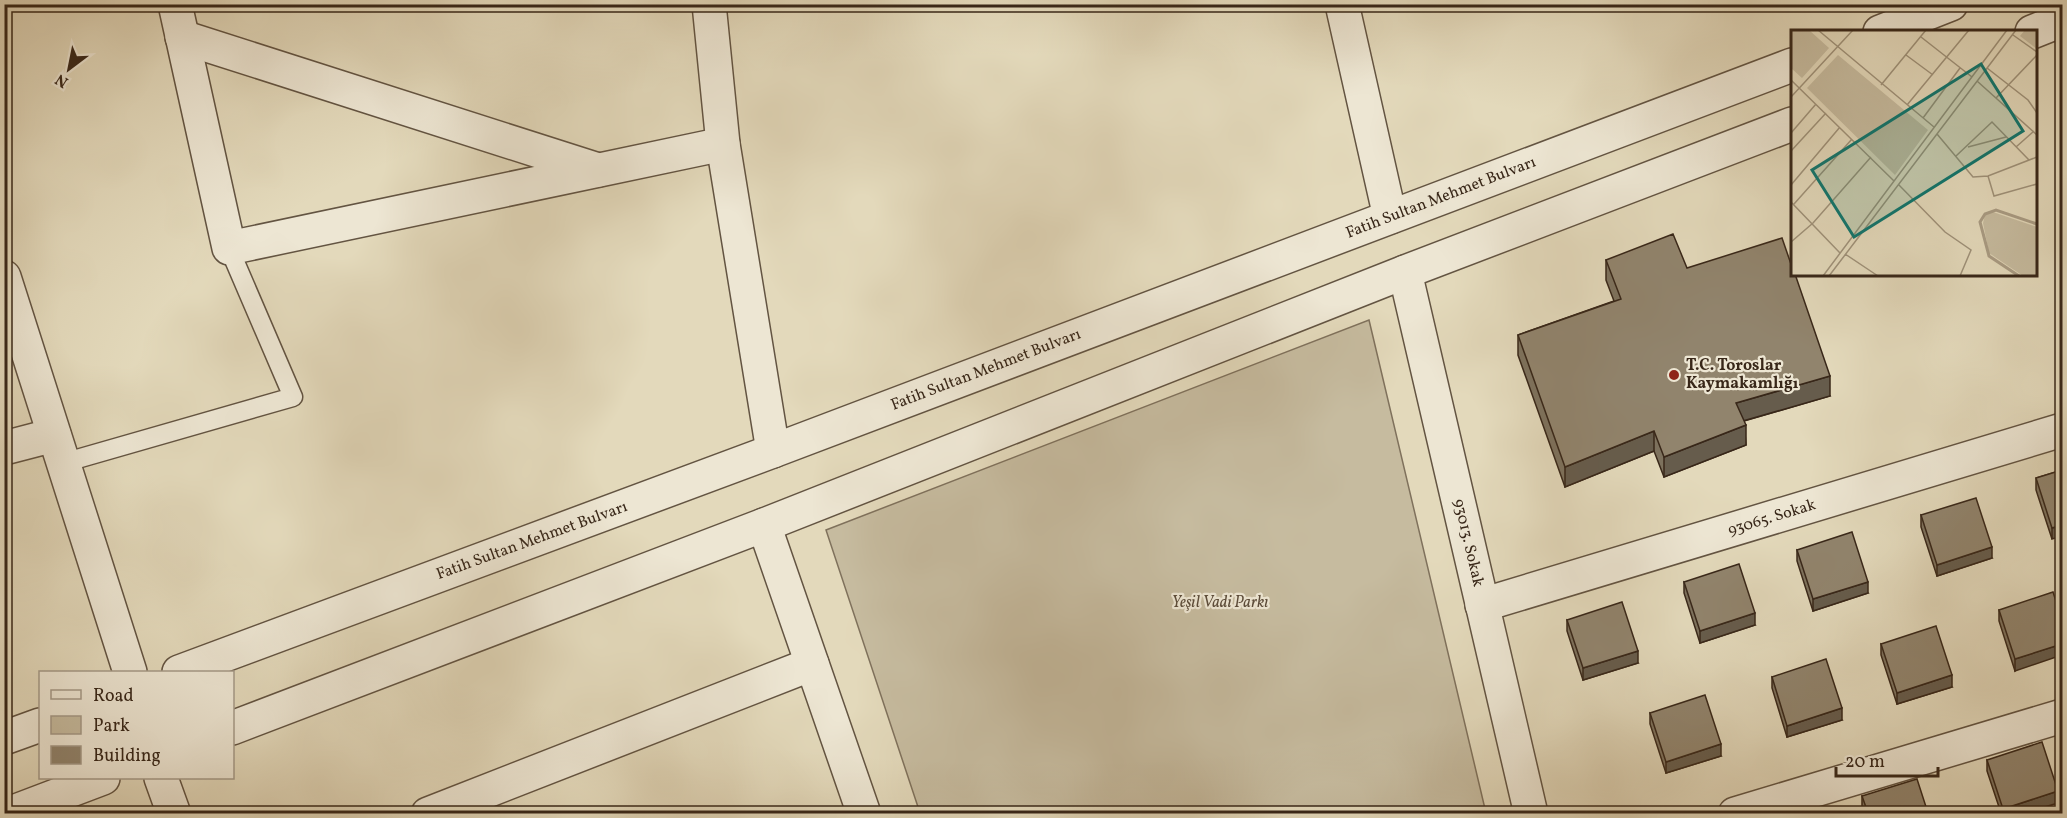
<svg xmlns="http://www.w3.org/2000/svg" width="2067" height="818" viewBox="0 0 2067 818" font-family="Vollkorn,serif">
  <rect width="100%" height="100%" fill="#e3d9bb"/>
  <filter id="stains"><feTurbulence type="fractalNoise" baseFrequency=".00333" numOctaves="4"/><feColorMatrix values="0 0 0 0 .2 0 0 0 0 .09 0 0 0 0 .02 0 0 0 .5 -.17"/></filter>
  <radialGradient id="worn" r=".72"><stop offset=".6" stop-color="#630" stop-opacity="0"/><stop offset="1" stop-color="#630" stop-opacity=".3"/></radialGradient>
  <polygon fill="#c6bb9f" stroke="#7f715c" stroke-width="1.5" points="1369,320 1486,813 920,813 826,530"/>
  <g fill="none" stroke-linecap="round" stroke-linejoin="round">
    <defs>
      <polyline id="service" points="63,463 293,397 229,248"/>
      <g id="minor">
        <polyline points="175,4 229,248 723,144"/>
        <polyline points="709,4 723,144 773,451"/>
        <polyline points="1342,4 1390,217"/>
        <polyline points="182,37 598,170"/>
        <polyline points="1405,272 1531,814"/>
        <polyline points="4,277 130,672"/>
        <polyline points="4,448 54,435"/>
        <polyline points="1482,605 2062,430"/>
        <polyline points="161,778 174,814"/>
        <polyline points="428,814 812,664"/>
        <polyline points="1735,814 2062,716"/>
      </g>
      <g id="tertiary">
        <polyline points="1880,32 1951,4"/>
        <polyline points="2032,32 2062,20"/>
        <polyline points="764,525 864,814"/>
        <polyline points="179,672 773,451 1792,65"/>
        <polyline points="232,728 764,525 1405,272 1792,124"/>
        <polyline points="4,738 40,725"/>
        <polyline points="8,814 103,778"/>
      </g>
    </defs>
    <use href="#service" stroke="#635442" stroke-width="21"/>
    <use href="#minor" stroke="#635442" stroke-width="36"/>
    <use href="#tertiary" stroke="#635442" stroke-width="36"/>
    <use href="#service" stroke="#ede6d3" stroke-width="18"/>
    <use href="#minor" stroke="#ede6d3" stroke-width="33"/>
    <use href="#tertiary" stroke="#ede6d3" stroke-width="33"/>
  </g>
  <g fill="#7d725e" stroke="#382719" stroke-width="1.5">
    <polygon points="1606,260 1687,268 1830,396 1744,421 1746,445 1664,477 1654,451 1565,487 1518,355 1518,335 1614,301 1606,280"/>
    <polygon points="2062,470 2052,539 2036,490 2036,478"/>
    <polygon points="1921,515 1992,558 1937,576 1921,527"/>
    <polygon points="1797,550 1868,593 1813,611 1797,561"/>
    <polygon points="1684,582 1755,625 1700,643 1684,593"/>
    <polygon points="1999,610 2062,620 2015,671 1999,621"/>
    <polygon points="1567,620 1638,663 1583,680 1567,631"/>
    <polygon points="1881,644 1952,687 1897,704 1881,655"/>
    <polygon points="1772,677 1842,720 1787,737 1772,688"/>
    <polygon points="1650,713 1721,756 1666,773 1650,724"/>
    <polygon points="1987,760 2058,803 2025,813 2001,813 1987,771"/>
    <polygon points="1862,796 1928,813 1864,813 1862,808"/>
  </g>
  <g fill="#665c4c" stroke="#382719" stroke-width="1.5">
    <polygon points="1830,376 1830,396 1736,423 1736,403"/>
    <polygon points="1746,425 1746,445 1664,477 1664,457"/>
    <polygon points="1654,431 1654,451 1565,487 1565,467"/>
    <polygon points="2062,525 2062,536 2052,539 2052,528"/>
    <polygon points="1992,547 1992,558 1937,576 1937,565"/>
    <polygon points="1868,582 1868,593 1813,611 1813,599"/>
    <polygon points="1755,613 1755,625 1700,643 1700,631"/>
    <polygon points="2062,644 2062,655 2015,671 2015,659"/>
    <polygon points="1638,651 1638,663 1583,680 1583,668"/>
    <polygon points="1952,675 1952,687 1897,704 1897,693"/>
    <polygon points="1842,708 1842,720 1787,737 1787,726"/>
    <polygon points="1721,744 1721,756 1666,773 1666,762"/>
    <polygon points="2058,791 2058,803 2025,813 2003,813 2003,809"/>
  </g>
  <g fill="#91846d" stroke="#382719" stroke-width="1.5">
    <polygon points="1673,234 1687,268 1782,238 1792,267 1792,274 1795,274 1830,376 1736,403 1746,425 1664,457 1654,431 1565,467 1518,335 1621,299 1606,260"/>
    <polygon points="2062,470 2062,525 2052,528 2036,478"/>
    <polygon points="1976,498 1992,547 1937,565 1921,515"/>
    <polygon points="1852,532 1868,582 1813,599 1797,550"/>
    <polygon points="1739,564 1755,613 1700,631 1684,582"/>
    <polygon points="2053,592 2062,620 2062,644 2015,659 1999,610"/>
    <polygon points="1622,602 1638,651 1583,668 1567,620"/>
    <polygon points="1936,626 1952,675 1897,693 1881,644"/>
    <polygon points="1826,659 1842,708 1787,726 1772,677"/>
    <polygon points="1705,695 1721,744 1666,762 1650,713"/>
    <polygon points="2042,742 2058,791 2003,809 1987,760"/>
    <polygon points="1917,779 1928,813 1868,813 1862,796"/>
    <polygon points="1799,808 1801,813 1783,813"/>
  </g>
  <circle fill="#8f2418" stroke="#ede6d3" stroke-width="2" cx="1674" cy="375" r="6"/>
  <g text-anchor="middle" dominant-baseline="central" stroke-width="4.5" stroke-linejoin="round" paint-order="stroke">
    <g font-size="16" fill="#382719" stroke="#ede6d3">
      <text transform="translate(1441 198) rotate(-21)">Fatih Sultan Mehmet Bulvarı</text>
      <text transform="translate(986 370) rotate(-21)">Fatih Sultan Mehmet Bulvarı</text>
      <text transform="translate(1772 518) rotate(-17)">93065. Sokak</text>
      <text transform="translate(532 541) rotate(-20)">Fatih Sultan Mehmet Bulvarı</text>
      <text transform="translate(1468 543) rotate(77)">93013. Sokak</text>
    </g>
    <g font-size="16" font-weight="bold" fill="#382719" stroke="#ede6d3" text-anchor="start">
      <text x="1686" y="366">T.C. Toroslar<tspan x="1686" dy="18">Kaymakamlığı</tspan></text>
    </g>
    <g font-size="16" font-style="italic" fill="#5c4c3a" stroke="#ede6d3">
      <text x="1220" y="603">Yeşil Vadi Parkı</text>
    </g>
  </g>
  <g transform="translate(1791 30)">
    <rect width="246" height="246" fill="#e3d9bb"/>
    <path d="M0,0h18l20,18 -27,30 -11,-10zM234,0h12v19l-17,-13zM47,25l90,75 -33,45 -88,-87zM202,182l44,15v49h-14l-34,-23 -6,-30 2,-8z" fill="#c6bb9f"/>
    <path fill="none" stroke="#a99c84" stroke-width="3" d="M228,246l-30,-20 -9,-34 5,-8 11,-4 41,14"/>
    <path fill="none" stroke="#9f927a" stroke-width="1.5" d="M27,0l116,97M222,5l24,17M130,7l51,40M115,25l27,20M196,38l41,32 9,13M0,50l103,101M186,51l60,54M90,55l45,-55M0,67l62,-67M205,68l41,-43M116,75l62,-75M132,88l37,-50M0,103l25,-29M146,104l36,43 15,-1 49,-19M177,117l38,-10M225,117l18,-16M0,121l35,-38M165,126l36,-34 37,38M197,146l6,20 43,-12M107,154l47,48 26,18 -11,26M0,155l49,-58M0,172l49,51M3,174l58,-65M0,212l22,-19 58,-66M54,224l33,22M32,246l184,-246M38,246l187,-246"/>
    <path fill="#0f766e" fill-opacity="0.15" stroke="#0f766e" stroke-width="3" d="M190,34l42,67 -169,106 -42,-67z"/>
    <rect width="246" height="246" fill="none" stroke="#382719" stroke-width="3"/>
  </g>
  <rect width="2067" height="818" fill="none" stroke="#e3d9bb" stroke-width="24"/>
  <rect x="6" y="6" width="2055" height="806" fill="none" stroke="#382719" stroke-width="3"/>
  <rect x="12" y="12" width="2043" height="794" fill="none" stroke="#382719" stroke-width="1.5"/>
  <rect x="39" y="671" width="195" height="108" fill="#ede6d3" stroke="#a59a89" stroke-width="1.5"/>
  <rect x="51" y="690" width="30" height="9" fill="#ede6d3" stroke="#a59a89" stroke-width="1.5"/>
  <text x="93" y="701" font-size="18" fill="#382719">Road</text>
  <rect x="51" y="716" width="30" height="18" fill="#c6bb9f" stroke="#a59a89" stroke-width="1.5"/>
  <text x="93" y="731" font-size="18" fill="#382719">Park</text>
  <rect x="51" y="746" width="30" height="18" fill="#91846d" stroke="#a59a89" stroke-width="1.5"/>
  <text x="93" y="761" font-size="18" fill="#382719">Building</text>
  <g transform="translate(69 69) rotate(212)" stroke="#ede6d3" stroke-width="4.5" paint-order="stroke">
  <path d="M0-4.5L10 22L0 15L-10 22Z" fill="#382719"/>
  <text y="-9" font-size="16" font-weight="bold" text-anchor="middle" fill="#382719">N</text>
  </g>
  <path d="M1836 767v9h102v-9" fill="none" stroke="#382719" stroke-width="3"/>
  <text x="1845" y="767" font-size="18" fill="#382719" stroke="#ede6d3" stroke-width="4.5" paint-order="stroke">20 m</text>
  <rect width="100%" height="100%" filter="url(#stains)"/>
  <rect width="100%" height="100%" fill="url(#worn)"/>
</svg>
